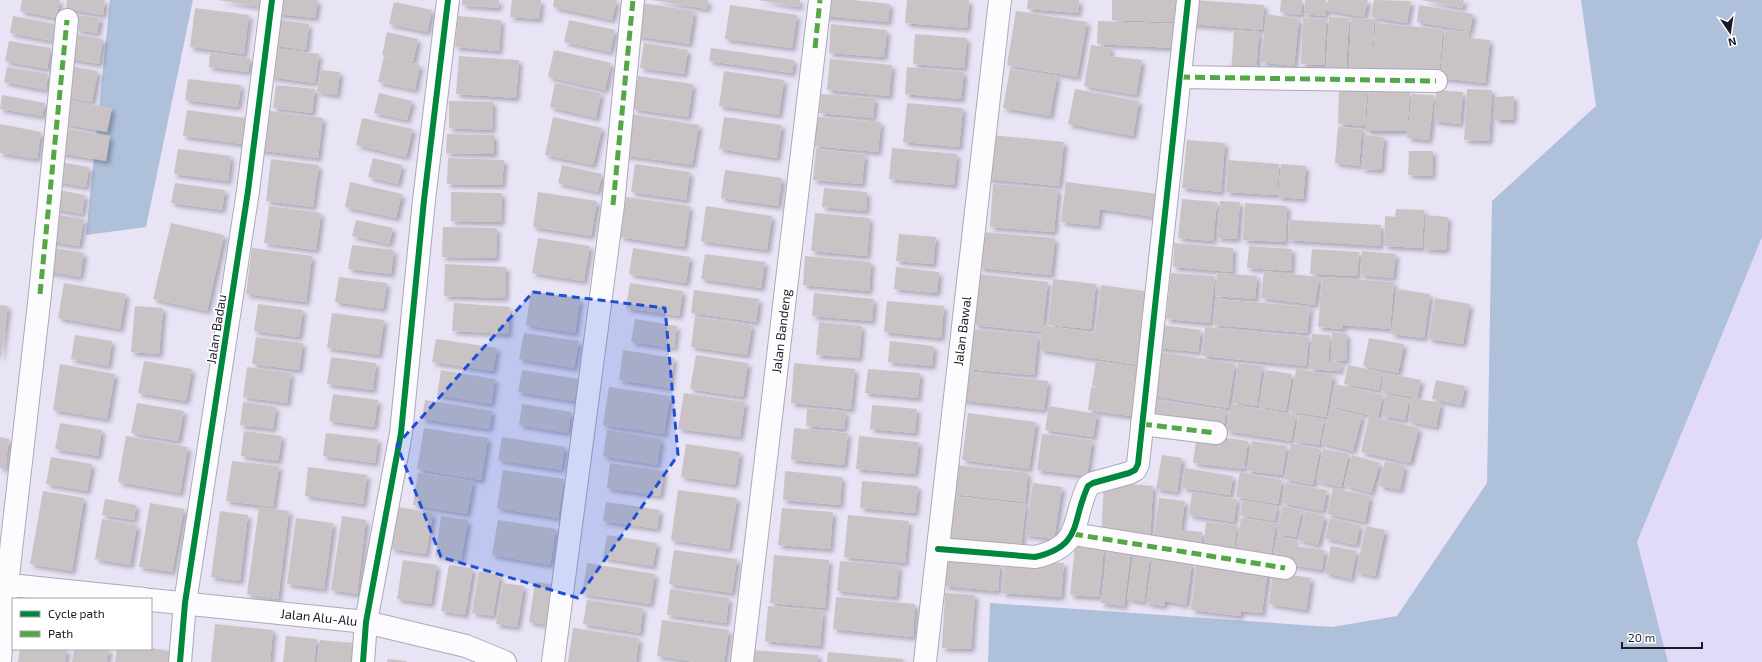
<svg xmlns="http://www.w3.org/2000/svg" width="1762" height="662" viewBox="0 0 1762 662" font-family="'Exo 2',sans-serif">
  <defs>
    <filter id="shadow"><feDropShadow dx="3.5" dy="3.5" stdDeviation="2" flood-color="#0004"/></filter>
  </defs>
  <rect width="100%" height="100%" fill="#e8e4f6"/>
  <polygon fill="#e1dbf9" points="1762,0 1762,662 1629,662 1598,462"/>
  <g fill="#afc0db">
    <polygon points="110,0 193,0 146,227 86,235"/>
    <polygon points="1581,0 1762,0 1762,237 1637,542 1668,662 988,662 990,603 1332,627 1397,616 1487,483 1492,201 1596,106"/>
  </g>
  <g fill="#cac3c5" filter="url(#shadow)">
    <polygon points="22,0 60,0 56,18 20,11"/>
    <polygon points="67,0 105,0 103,15 66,9"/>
    <polygon points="218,0 263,0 262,7"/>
    <polygon points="279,0 318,0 315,18 277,14"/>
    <polygon points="462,0 499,0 498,8 462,5"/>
    <polygon points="512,0 541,0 539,19 510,17"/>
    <polygon points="554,0 617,0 612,20 553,7"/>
    <polygon points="652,0 708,0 707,9"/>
    <polygon points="758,0 800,0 799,7"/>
    <polygon points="826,0 853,0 890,4 888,22 824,16"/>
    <polygon points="907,0 969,0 967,28 905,23"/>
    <polygon points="1028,0 1079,0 1078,13 1027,9"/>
    <polygon points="1112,0 1177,0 1176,22 1112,20"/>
    <polygon points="1194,0 1264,5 1262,30 1191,24"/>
    <polygon points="1281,0 1302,0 1301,15 1280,12"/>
    <polygon points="1305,0 1326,0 1325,16 1304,14"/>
    <polygon points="1328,0 1368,0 1364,17 1326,10"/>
    <polygon points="1374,0 1411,1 1407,23 1371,17"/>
    <polygon points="1421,0 1464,0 1462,8"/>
    <polygon points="394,2 432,10 427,32 389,24"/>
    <polygon points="642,3 694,11 689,44 636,36"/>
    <polygon points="730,5 797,15 792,48 725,39"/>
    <polygon points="1419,5 1473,14 1470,31 1417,22"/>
    <polygon points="195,8 249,15 244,54 190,47"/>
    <polygon points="1016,11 1087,22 1077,77 1007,65"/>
    <polygon points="1266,14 1299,19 1294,66 1261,62"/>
    <polygon points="78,15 100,18 97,33 76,30"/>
    <polygon points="13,16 61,25 58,42 10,33"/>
    <polygon points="458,16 501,20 499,51 455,47"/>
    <polygon points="1329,17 1349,18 1346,68 1326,67"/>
    <polygon points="1303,18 1326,19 1324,65 1301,64"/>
    <polygon points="1351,18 1374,19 1372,66 1376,23 1443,29 1439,76 1349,70"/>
    <polygon points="275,19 309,24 306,50 271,45"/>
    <polygon points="569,20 615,30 610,52 564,42"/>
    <polygon points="1098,21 1176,24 1175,48 1097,44"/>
    <polygon points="831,24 887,30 884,57 829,53"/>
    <polygon points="1234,30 1259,32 1256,73 1231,72"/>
    <polygon points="1445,30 1469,32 1468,38 1490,40 1485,83 1440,78"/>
    <polygon points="387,32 418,39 413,62 382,55"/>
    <polygon points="69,33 103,39 99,64 64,58"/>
    <polygon points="915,34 967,38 964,68 913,64"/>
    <polygon points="9,41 51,48 47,69 5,61"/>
    <polygon points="644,43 688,50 684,74 640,68"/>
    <polygon points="1091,45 1111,48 1110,56 1142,60 1136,95 1084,86"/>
    <polygon points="274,48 319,54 315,83 270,77"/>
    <polygon points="711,48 794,60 792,73 709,61"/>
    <polygon points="554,50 611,63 605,90 548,77"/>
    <polygon points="210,53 250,58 248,72 209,67"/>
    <polygon points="384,56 420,65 415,90 378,82"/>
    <polygon points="459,56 519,60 516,98 456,94"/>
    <polygon points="830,59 892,65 889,96 827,90"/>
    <polygon points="69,66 98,71 92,102 63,97"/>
    <polygon points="7,67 48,74 46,90 4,82"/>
    <polygon points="907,67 964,72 961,99 905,94"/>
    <polygon points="1010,69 1057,76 1050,116 1003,108"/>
    <polygon points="321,70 340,72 337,95 317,92"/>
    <polygon points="724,71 784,80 779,115 719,106"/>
    <polygon points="638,76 693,84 688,117 633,109"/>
    <polygon points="188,79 241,85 238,107 185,100"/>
    <polygon points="555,83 601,93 596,118 550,107"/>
    <polygon points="276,85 315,89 312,113 273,108"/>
    <polygon points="1339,88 1367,89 1365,126 1338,124"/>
    <polygon points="1075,89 1139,101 1133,136 1068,124"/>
    <polygon points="1369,89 1410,92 1407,131 1366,131"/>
    <polygon points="1467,89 1492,90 1489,141 1464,140"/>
    <polygon points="1436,90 1463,92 1460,124 1434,121"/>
    <polygon points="379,93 412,101 407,120 374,113"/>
    <polygon points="821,94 875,98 873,118 819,113"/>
    <polygon points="1412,94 1434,95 1429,140 1407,138"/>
    <polygon points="2,95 45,103 42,116 0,109"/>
    <polygon points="1514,96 1513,120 1495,120 1495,97"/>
    <polygon points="69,100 112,108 107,132 64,124"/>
    <polygon points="449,101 493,102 492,130 449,128"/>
    <polygon points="907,103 963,108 959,147 903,142"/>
    <polygon points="187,110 245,118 242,144 183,136"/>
    <polygon points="262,110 323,118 318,158 257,150"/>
    <polygon points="630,114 699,125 692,165 623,155"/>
    <polygon points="553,117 602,128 593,165 545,155"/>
    <polygon points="724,117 782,125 777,158 719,149"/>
    <polygon points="817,117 881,122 878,152 814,146"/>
    <polygon points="362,118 413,129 406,157 356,145"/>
    <polygon points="0,124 41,132 37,159 0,153"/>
    <polygon points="1338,127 1362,129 1359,166 1335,163"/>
    <polygon points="63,128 110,136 106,161 59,153"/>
    <polygon points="447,134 494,135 494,154 446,153"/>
    <polygon points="991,135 1064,142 1059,186 987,179"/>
    <polygon points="1365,135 1384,137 1381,170 1362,169"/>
    <polygon points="1187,140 1225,143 1221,192 1182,188"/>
    <polygon points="892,148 957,154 954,185 889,179"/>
    <polygon points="178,149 231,156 228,181 174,174"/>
    <polygon points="816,149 865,154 862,184 813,180"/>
    <polygon points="1409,151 1433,151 1432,176 1408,175"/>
    <polygon points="373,158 402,165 398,184 368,177"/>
    <polygon points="448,158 504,160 502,185 447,184"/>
    <polygon points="271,159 319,165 313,207 266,201"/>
    <polygon points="1228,160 1279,164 1277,195 1226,192"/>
    <polygon points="60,162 89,167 86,187 57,182"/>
    <polygon points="635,164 690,172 686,200 631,192"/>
    <polygon points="1281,164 1306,166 1303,199 1278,197"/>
    <polygon points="562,165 602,174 598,192 558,183"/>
    <polygon points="725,170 782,178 778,206 721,198"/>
    <polygon points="350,182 402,194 396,218 345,207"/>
    <polygon points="1066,182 1158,194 1154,217 1100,209 1098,226 1061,222"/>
    <polygon points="175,183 225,190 222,210 171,203"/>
    <polygon points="993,184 1058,189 1054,232 990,227"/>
    <polygon points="824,188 867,192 866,211 822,207"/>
    <polygon points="53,189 85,195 82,214 49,208"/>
    <polygon points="451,192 502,193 501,222 451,221"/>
    <polygon points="538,192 597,201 591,236 533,227"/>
    <polygon points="626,197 690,206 684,247 620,237"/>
    <polygon points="1182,199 1217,202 1213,241 1178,238"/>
    <polygon points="1220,201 1240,202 1237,239 1217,238"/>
    <polygon points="1245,203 1287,206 1285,242 1243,240"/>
    <polygon points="269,206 321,213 316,250 264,243"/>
    <polygon points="706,206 772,216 767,250 701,241"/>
    <polygon points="1396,209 1424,210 1422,248 1384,246 1385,216 1395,217"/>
    <polygon points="815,213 870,218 867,256 811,251"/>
    <polygon points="52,214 84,219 79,246 47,241"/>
    <polygon points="1426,215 1448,217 1446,250 1424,249"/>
    <polygon points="356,220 393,228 389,244 352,236"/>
    <polygon points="1289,220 1381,225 1380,246 1288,240"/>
    <polygon points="171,223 224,235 207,311 153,299"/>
    <polygon points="443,227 497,228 496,258 442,257"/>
    <polygon points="982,232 1055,238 1051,275 979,268"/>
    <polygon points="899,234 936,237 933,264 896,261"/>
    <polygon points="538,238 590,246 584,281 532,273"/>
    <polygon points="1174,243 1233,248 1232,272 1173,267"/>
    <polygon points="352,245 394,250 391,274 348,269"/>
    <polygon points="1249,246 1292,249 1291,271 1247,268"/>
    <polygon points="48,247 84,253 80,277 44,271"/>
    <polygon points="252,248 312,256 306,302 246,294"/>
    <polygon points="633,248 690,257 686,283 629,274"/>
    <polygon points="1312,249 1359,252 1357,276 1310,274"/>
    <polygon points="1362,251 1396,254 1393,278 1360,275"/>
    <polygon points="705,254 765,262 761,288 701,279"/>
    <polygon points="805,256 871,262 869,291 803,285"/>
    <polygon points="445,264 506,267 505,298 444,296"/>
    <polygon points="896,267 939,272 937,293 894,289"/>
    <polygon points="1264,271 1319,277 1315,305 1261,298"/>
    <polygon points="1171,273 1215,276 1210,323 1166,319"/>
    <polygon points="1217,273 1257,276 1255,299 1215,296"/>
    <polygon points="979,274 1048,282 1043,325 1095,333 1101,285 1151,292 1144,339 1106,334 1142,339 1138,365 1040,350 1042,332 974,325"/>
    <polygon points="339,277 387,283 383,309 335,302"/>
    <polygon points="1322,277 1394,282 1390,329 1343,325 1343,329 1318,327"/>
    <polygon points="1053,279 1096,284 1091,329 1048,325"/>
    <polygon points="64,283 126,294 120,329 58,318"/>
    <polygon points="630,283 683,291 679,316 626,308"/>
    <polygon points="1397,289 1430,294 1424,338 1391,334"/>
    <polygon points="694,290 759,299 756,322 691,313"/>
    <polygon points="531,291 580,299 575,333 526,325"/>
    <polygon points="814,293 874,299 872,321 812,316"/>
    <polygon points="1435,298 1470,304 1463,344 1428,339"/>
    <polygon points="1216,299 1310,307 1307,333 1213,325"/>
    <polygon points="887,301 944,306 941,338 884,332"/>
    <polygon points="454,303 510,307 508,334 452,331"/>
    <polygon points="258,304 303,310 299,337 254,331"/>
    <polygon points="0,305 8,306 1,358 0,358"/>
    <polygon points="135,306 163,308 159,354 131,352"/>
    <polygon points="332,313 384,320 379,355 327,348"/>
    <polygon points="695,317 752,325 747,355 691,347"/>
    <polygon points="635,319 677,326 674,348 631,342"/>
    <polygon points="819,322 862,326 859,358 816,355"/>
    <polygon points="1161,325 1201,330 1198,352 1158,348"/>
    <polygon points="1205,327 1309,337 1306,366 1202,356"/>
    <polygon points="971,329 1038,335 1034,375 967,369"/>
    <polygon points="1332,332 1347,334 1346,361 1331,360"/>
    <polygon points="524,333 579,341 574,368 519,359"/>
    <polygon points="1312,334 1330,335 1328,362 1341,363 1340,371 1309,369"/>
    <polygon points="75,335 112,341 108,366 71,359"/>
    <polygon points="256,337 303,343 299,370 252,364"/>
    <polygon points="1369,338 1404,344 1398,373 1363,366"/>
    <polygon points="436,339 497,348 493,371 432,362"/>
    <polygon points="890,341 934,346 932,366 888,362"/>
    <polygon points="623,350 674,358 670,388 619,380"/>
    <polygon points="1155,351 1235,364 1228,408 1148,395"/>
    <polygon points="696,355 748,363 743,397 690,389"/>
    <polygon points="331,357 376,363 373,390 327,384"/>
    <polygon points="144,361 192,369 186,401 138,393"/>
    <polygon points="1096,361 1144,368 1141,393 1092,386"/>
    <polygon points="794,363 855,369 851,409 791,403"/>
    <polygon points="1238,363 1262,366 1257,406 1233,403"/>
    <polygon points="60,364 115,374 107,419 53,410"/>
    <polygon points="1348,365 1382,372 1379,390 1344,384"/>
    <polygon points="247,367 291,373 287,403 243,397"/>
    <polygon points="868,369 920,373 918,398 865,393"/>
    <polygon points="1296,369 1333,375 1326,417 1289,411"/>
    <polygon points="441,370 495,379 491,404 437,395"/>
    <polygon points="522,370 578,379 574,401 518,392"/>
    <polygon points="1266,370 1292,374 1286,411 1259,406"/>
    <polygon points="964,371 1048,381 1044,410 960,400"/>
    <polygon points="1384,373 1421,380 1417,398 1381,391"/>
    <polygon points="1436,380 1465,386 1461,405 1432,399"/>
    <polygon points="1335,384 1383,395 1378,417 1330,406"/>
    <polygon points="609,387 670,396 664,434 603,425"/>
    <polygon points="1091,387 1141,394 1137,417 1088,410"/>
    <polygon points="684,393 745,402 740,437 678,429"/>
    <polygon points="333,394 378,400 374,427 329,421"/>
    <polygon points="1386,394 1409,399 1405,420 1382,416"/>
    <polygon points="1412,398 1441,403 1436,427 1408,421"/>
    <polygon points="425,400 492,411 489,429 422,419"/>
    <polygon points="1155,400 1226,410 1223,431 1151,421"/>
    <polygon points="243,402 276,407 273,429 240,425"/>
    <polygon points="137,403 184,411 178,441 131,433"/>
    <polygon points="522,404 571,412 568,433 519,425"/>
    <polygon points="1231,404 1296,415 1291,441 1227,431"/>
    <polygon points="872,405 917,409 915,433 870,429"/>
    <polygon points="1049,406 1097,414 1093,437 1045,430"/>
    <polygon points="807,408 846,412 844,429 806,426"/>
    <polygon points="1330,408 1362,416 1353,451 1321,443"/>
    <polygon points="968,413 1036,422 1029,469 962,460"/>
    <polygon points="1299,415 1324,419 1319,445 1294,441"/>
    <polygon points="1369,416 1419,428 1410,463 1361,452"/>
    <polygon points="60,423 102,430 98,456 55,449"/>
    <polygon points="424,428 488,438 481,480 417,469"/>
    <polygon points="794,428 848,433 844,465 791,460"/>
    <polygon points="607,430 661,439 657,465 603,456"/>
    <polygon points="244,431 282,436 278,461 241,456"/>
    <polygon points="326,433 378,439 375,463 323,456"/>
    <polygon points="1042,434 1092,440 1087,476 1037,470"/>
    <polygon points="1197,434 1248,441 1244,469 1193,463"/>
    <polygon points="126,436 188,447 180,493 118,482"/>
    <polygon points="859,436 919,442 915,474 856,469"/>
    <polygon points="0,437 9,439 5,469 0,468"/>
    <polygon points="502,437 565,447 561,470 498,460"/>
    <polygon points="1252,441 1287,446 1282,475 1247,471"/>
    <polygon points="1291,443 1320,449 1313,485 1284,479"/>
    <polygon points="686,444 740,452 735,485 681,477"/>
    <polygon points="1323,449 1349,454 1341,487 1316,481"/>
    <polygon points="1162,455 1182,458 1177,492 1156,489"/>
    <polygon points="1352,455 1380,463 1371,493 1344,485"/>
    <polygon points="51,457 92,464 87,491 46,484"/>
    <polygon points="232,461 279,466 273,507 226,501"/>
    <polygon points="1385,461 1405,466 1400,490 1379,486"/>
    <polygon points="610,463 664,471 660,496 607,488"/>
    <polygon points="956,465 1028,473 1025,502 953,494"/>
    <polygon points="308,467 367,475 363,504 305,496"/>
    <polygon points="1185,468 1233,476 1230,495 1182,488"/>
    <polygon points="503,470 564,479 558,518 497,508"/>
    <polygon points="785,471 842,477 840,505 783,500"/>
    <polygon points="1240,472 1282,480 1278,504 1236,497"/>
    <polygon points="418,473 473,481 467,514 413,505"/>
    <polygon points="862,481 918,486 915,513 860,508"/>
    <polygon points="1104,482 1153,486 1150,540 1101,537"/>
    <polygon points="1033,483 1062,487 1054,539 1025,535"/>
    <polygon points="1285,483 1327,490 1323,511 1282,503"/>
    <polygon points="1333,488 1370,496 1365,522 1327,514"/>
    <polygon points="678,490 737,498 729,549 671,540"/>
    <polygon points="43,491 84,498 72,571 30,564"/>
    <polygon points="1192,492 1237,499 1234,522 1189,515"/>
    <polygon points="952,496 1026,504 1021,547 948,539"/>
    <polygon points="1159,498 1185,501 1181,530 1202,532 1201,550 1153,545"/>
    <polygon points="105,499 136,505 134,520 102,515"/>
    <polygon points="1242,500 1277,506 1275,521 1240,515"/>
    <polygon points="606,502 660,510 657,529 603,521"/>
    <polygon points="150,503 184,509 172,572 139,567"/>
    <polygon points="1282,506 1302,510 1296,537 1277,534"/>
    <polygon points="259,507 289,511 278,599 247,594"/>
    <polygon points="398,507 433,513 426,554 391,549"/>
    <polygon points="782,508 833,512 830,549 778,545"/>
    <polygon points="220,511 248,515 240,581 211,577"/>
    <polygon points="1305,511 1325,516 1318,545 1298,540"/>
    <polygon points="848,515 909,521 905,563 844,557"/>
    <polygon points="342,516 366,520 357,594 331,590"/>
    <polygon points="441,516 468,520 461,560 435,556"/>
    <polygon points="296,518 333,523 324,589 287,584"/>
    <polygon points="1241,518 1276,523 1270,563 1234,558"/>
    <polygon points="1330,518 1360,525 1356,545 1325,538"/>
    <polygon points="102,519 137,525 130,565 95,559"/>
    <polygon points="498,520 556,529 550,565 492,555"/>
    <polygon points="1206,522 1237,525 1233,557 1203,554"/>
    <polygon points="1366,526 1385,530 1375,576 1356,572"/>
    <polygon points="607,535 657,543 653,566 603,558"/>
    <polygon points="1277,536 1295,540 1290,568 1271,564"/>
    <polygon points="1075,545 1104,547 1099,597 1070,595"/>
    <polygon points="1295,546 1325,550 1322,570 1292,565"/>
    <polygon points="1331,546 1357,551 1351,579 1325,573"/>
    <polygon points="1108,547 1131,550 1124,606 1101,603"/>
    <polygon points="674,550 737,559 732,593 669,584"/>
    <polygon points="1134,554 1150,556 1144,602 1127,599"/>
    <polygon points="774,555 829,560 825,608 770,603"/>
    <polygon points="1153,557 1192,563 1186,605 1165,601 1164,606 1146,603"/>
    <polygon points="1005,559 1064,563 1061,597 1002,593"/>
    <polygon points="403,560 437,565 431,604 397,599"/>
    <polygon points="947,560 1000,564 998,591 944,586"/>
    <polygon points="1197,560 1268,569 1262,613 1241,611 1240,616 1191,610"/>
    <polygon points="840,561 899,566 896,597 837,591"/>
    <polygon points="587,563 655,574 650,604 582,594"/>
    <polygon points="449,565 473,568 465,615 441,611"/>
    <polygon points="479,571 500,575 493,616 472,613"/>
    <polygon points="1273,572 1311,578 1306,610 1269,604"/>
    <polygon points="535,582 556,585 549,625 529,622"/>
    <polygon points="503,583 524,586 517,627 496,624"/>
    <polygon points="670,589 729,598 726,623 667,615"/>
    <polygon points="945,593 975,595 971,649 942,648"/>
    <polygon points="836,597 915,604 913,637 833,629"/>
    <polygon points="587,600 643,608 640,633 583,624"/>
    <polygon points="768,606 823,611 820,646 765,641"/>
    <polygon points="662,620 729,630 724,662 695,662 657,656"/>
    <polygon points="215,624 273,630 270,662 211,662"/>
    <polygon points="573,628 639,638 636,662 568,662"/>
    <polygon points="286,636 317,639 314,662 283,662"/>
    <polygon points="320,640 354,643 352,662 317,662"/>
    <polygon points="151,648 170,651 169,662 115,662 117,649"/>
    <polygon points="20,649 67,649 65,662 18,662"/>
    <polygon points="74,649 109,649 107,662 72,662"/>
    <polygon points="751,650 818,655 818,662 750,662"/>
    <polygon points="828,652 903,659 903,662 827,662"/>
    <polygon points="388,659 406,661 406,662 387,662"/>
  </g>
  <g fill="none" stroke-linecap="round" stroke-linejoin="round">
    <defs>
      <g id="street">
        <polyline points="1180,77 1436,81"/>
        <polyline points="1142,424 1216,433"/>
        <polyline points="1073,534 1285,568"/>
        <path d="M938,549l97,8c48,-11 36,-35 53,-71l5,-3 36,-10 6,-3 3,-6 50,-464"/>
        <polyline points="0,584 144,599"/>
        <polyline points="151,600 366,622 466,646 505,662"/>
        <polyline points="0,660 7,585 40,294 67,20"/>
        <polyline points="180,662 185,603 248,191 272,0"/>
        <polyline points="363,662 366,622 401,433 424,200 448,0"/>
        <polyline points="553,662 613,205 633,0"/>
        <polyline points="742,662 820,0"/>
        <polyline points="925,662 1000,0"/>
      </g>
    </defs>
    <use href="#street" stroke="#aca9b7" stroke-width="24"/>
    <use href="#street" stroke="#fcfbfe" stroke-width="22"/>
    <g stroke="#52a944" stroke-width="5" stroke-dasharray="10 5" stroke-linecap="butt">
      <polyline points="815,48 820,0"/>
      <polyline points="1180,77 1436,81"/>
      <polyline points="613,205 633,0"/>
      <polyline points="40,294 67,20"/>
      <polyline points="1142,424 1216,433"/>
      <polyline points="1073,534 1285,568"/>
    </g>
    <defs>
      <g id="cycleway">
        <path d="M938,549l97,8c48,-11 36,-35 53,-71l5,-3 36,-10 6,-3 3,-6 50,-464"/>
        <polyline points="180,662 185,603 248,191 272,0"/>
        <polyline points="363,662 366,622 401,433 424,200 448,0"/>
      </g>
    </defs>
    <use href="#cycleway" stroke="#fff" stroke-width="8"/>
    <use href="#cycleway" stroke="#00873e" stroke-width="6"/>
  </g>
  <path fill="#1d4ed8" fill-opacity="0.2" stroke="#1d4ed8" stroke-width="3" stroke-dasharray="8 5" stroke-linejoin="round" d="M533,292l132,16 13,147 -100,143 -137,-41 -44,-112z"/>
  <g text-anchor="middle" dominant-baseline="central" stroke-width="3.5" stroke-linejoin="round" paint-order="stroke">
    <g font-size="13" fill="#1b1924" stroke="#fff">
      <text transform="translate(216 329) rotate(-81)">Jalan Badau</text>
      <text transform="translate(781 331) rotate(-83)">Jalan Bandeng</text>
      <text transform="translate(962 331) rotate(-83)">Jalan Bawal</text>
      <text transform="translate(319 617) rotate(6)">Jalan Alu-Alu</text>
    </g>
  </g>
  <rect x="12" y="598" width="140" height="52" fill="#ffffff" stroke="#a4a3a7"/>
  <rect x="20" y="611" width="20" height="6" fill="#00873e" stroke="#a4a3a7"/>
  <text x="48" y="618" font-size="12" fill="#1b1924">Cycle path</text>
  <rect x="20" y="631" width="20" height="6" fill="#52a944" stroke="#a4a3a7"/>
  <text x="48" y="638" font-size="12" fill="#1b1924">Path</text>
  <g transform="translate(1730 32) rotate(167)" stroke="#ffffff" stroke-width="3" paint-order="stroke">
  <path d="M0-3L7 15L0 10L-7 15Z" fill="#1b1924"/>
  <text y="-6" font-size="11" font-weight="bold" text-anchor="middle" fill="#1b1924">N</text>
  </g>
  <path d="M1622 642v6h80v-6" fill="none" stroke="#1b1924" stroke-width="2"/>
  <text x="1628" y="642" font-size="12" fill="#1b1924" stroke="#ffffff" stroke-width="3" paint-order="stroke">20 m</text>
</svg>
